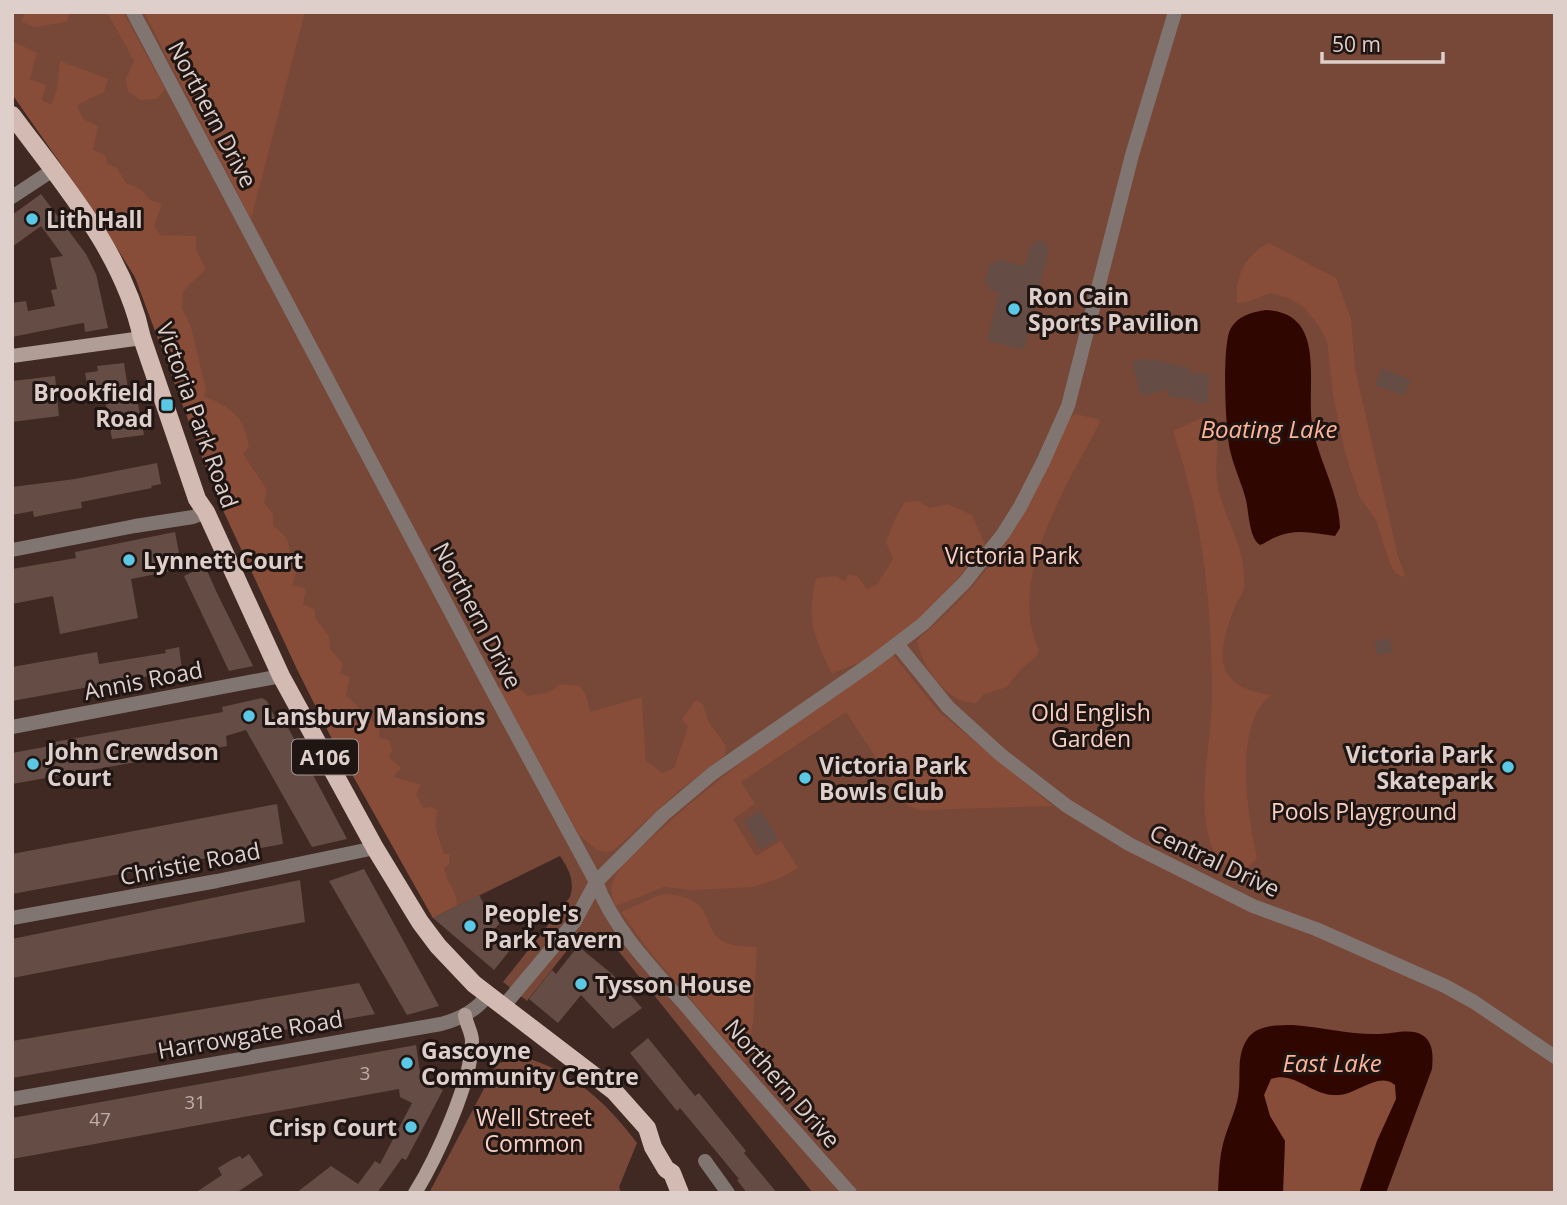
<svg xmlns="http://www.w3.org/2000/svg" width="1567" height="1205" viewBox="0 0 1567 1205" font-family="'Open Sans',sans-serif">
  <rect width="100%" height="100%" fill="#3f2922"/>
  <g fill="#774737">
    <path d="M12,12h1543v1181h-742l-205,-255 -17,-6 -14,6 -50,63 -24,-19 67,-85c5,-17 -1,-27 -10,-41l-127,62 -103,-183 -33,-66 -80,-172 -82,-220 -41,-66 -82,-117z"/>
    <path d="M509,1054c12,0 21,5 32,9 41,17 69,44 96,80l-18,44 2,6h-192l69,-131 3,1z"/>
  </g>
  <g fill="#884d39">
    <polygon points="24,12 70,12 67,22 34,27 22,22"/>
    <polygon points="107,12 123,12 165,89 157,99 140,100 128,91 126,79 134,61"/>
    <polygon points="144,12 305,12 251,219"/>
    <path d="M12,41l25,12 -7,26 16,6 -4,15 9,5 6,-16 3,-28 48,18 -4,13 -27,13 6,14 15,7 -5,24 12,5 2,9 10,4 9,15 14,6 10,11 12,4 -8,22 6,9 36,1v14l10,19 -23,22 -1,17 9,19 15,63 -2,6c28,12 40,20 45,51l-6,7 24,36 -3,13 9,11v12c18,14 18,16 14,38l9,9 -4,12 14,4 -3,16 12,4v9l14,18 1,13 13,15 -3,9 10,4 -4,18 33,33v10l10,2 3,10 -3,7 12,11 -8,9 28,8 -5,9 7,14 8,-1 7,4c-6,16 1,27 6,43h5v10l-5,4c3,16 13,23 13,37l-24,13 -103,-183 -33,-66 -80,-172 -82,-220 -41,-66 -82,-117z"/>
    <path d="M1269,243l67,35 15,41 4,50 43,187 7,19 -2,2 -8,-4 -5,-9 -14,-44 -16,-22 -15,-45 -12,-58 -6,-54 -9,-16 -14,-18 -16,-9 -17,-5 -24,9 -10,1c-3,-26 9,-49 32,-60z"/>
    <path d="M1075,414l23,5 2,3c-32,63 -95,157 -61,228l-2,6 -16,13 -14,18 -23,7 -8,9c-30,0 -54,-36 -59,-63 43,-36 81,-79 108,-129 16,-30 30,-62 45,-93z"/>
    <path d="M1201,418l13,6c7,20 0,38 3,58 5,32 26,59 27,93 1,22 -3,16 -10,34 -18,47 -21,77 37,86 -39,30 -23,121 -14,162 -14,24 -39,8 -46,-13 -15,-45 0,-97 1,-144 0,-72 -5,-148 -24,-218 -4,-17 -10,-34 -15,-51z"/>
    <path d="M918,501l12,7 18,-4 24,11 13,30c-31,40 -71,84 -114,111 -12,8 -27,12 -39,18 -18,-39 -26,-51 -16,-96l19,-2 10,5 4,-7 9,3 9,12 10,-5 16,-25 -7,-17 10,-25 9,-15z"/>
    <path d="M893,655l45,56 115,95 -131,4 -14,-4 -62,-94 -105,70 14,22 -22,15 23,37 25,-15 17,27 -18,10 -26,9 -62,3 -28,-3 -48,19c-3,-7 -6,-13 -4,-21 6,-22 29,-37 45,-52 72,-67 155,-121 236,-178z"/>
    <path d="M561,684l19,2 6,9 4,17 52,-15c0,21 4,42 3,63l17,13 12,-5 14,-41 -6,-8 14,-19 7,4 5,17 18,25 -1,9 -51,40 -60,55 -8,2 -9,-2 -17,-14 -82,-149 16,-2 14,11 19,-3z"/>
    <path d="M669,894c50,7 30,34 55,48 10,5 23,4 33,5l-4,75 -8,40 -95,-110 -29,-40 39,-17z"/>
    <path d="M1279,1076c22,0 35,22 61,19 18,-1 39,-24 55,-10l1,14 -19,42 -18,52h-76l2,-52 -15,-25 -6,-21 7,-16z"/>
  </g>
  <g fill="#2f0700">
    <path d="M1266,310c64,3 38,79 47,120 7,33 26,63 27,98l-5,8c-19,-3 -41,-8 -59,1 -6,2 -10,6 -16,8 -11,-7 -11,-32 -14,-45 -4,-16 -11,-30 -15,-46 -6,-20 -9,-107 -1,-124 7,-14 22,-18 36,-20z"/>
    <path d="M1293,1025c29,2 58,10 86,9 13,0 32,-6 43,1 12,7 11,22 10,34l-46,124h-27l18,-52 19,-42 -1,-14c-16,-14 -38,9 -56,10 -27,2 -44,-25 -68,-16l-7,16 6,21 15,25 -2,52h-65c1,-17 1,-33 5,-49 4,-16 12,-31 15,-47 4,-20 -3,-41 10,-59 9,-13 30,-13 45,-13z"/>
  </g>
  <g fill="#654d45">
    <polygon points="211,98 227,129 214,136 198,105"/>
    <polygon points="41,194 86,254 96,274 108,328 85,332 84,323 77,324 12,337 12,303 26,301 28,311 55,306 51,290 57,289 50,258 63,256 41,226 12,247 12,215"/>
    <polygon points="1041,240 1047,245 1048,252 1024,350 987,341 999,292 989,290 990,285 984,284 990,262 996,263 997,259 1025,266 1030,247 1034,242"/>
    <polygon points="1145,358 1146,361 1152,359 1190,368 1188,373 1209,374 1208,403 1195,403 1195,399 1168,397 1169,389 1141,396 1132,362"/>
    <polygon points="124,363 129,395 136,394 144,435 112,439 103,387 88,388 85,373 98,371 97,366"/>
    <polygon points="1381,368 1411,380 1404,396 1375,385"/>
    <polygon points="55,376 59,416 12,422 12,381"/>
    <polygon points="157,463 161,484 151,486 152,488 81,502 82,508 70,510 34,517 33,511 12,515 12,487 75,479"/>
    <polygon points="175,532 182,569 131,579 138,618 60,634 53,596 12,604 12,569 76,558 75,552"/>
    <polygon points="205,566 216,591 253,666 229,671 184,576"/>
    <polygon points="1389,638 1392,652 1377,655 1374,641"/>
    <polygon points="179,647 182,670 12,701 12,667 97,652 99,664 166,653 165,650"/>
    <polygon points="262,698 267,701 277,722 284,720 347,839 312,847 246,730 226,736 227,746 12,784 12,753 55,745 54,742 223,712 222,707"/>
    <polygon points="277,804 283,844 12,894 12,854"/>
    <polygon points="760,810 778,838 761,849 744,821"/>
    <polygon points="364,869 439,1006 407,1015 329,881"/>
    <polygon points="300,880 305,922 12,978 12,939"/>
    <polygon points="479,895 485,906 502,920 491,934 511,949 494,970 433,918"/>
    <polygon points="578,946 612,974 642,1008 613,1029 581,995 558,1023 529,999 552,970 556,974"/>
    <polygon points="359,983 375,1014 12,1078 12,1041"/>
    <polygon points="648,1038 695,1096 699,1093 746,1151 744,1153 777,1193 747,1193 737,1180 739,1179 680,1108 677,1111 630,1053"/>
    <polygon points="416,1045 421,1079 443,1090 406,1160 402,1158 377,1193 296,1193 331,1166 358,1184 375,1161 380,1164 412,1103 400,1097 399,1089 12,1159 12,1118"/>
    <polygon points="249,1154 263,1175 236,1193 195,1193 222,1175 218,1168 231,1160 240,1156 242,1159"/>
  </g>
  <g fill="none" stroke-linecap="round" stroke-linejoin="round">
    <g stroke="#817571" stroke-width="14">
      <path d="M133,12l358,676 105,194c18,48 57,87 91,125 53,63 108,124 163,186"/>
      <polyline points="12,197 53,170"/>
      <polyline points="12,550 135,526 193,517 206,512"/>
      <polyline points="897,644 948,707 1001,755 1067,806 1129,844 1253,906 1316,929 1445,986 1474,1002 1555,1057"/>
      <polyline points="12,727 281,676"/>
      <polyline points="12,918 217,881 375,848"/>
      <polyline points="503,1007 575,921 596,882 663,815 713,773 873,662 923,624 965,582 1003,534 1020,507 1043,462 1068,406 1132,155 1175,12"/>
      <path d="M12,1099l429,-75c19,-5 35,-13 47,-29"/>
      <polyline points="705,1161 728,1193"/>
    </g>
    <g stroke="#af9d96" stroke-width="14">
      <polyline points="12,356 142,338"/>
      <path d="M415,1193c21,-34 57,-112 57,-152 0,-9 -6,-17 -7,-26"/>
    </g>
    <path stroke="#d3bbb3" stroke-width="18" d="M12,115c51,69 112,138 130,223l55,161 9,13 75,164 94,172 45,74 18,24 36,38 140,107 33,37 6,19 13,22 6,4 8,20"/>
  </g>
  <g fill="#5bc8e6" stroke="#1f1512" stroke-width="2.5">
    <circle cx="32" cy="219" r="7"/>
    <circle cx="1014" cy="309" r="7"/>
    <rect x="160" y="398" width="14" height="14" rx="3.5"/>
    <circle cx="129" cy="560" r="7"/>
    <circle cx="249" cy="716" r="7"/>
    <circle cx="33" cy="764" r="7"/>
    <circle cx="1508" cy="767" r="7"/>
    <circle cx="805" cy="778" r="7"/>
    <circle cx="470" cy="926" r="7"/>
    <circle cx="581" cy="984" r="7"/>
    <circle cx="407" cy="1063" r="7"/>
    <circle cx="411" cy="1127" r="7"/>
  </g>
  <g text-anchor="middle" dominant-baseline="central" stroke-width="6" stroke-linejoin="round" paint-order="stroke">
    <g font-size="19" fill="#c0aeaa">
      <text x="365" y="1073">3</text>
      <text x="195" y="1102">31</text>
      <text x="100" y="1119">47</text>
    </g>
    <rect fill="#1f1512" stroke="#a59794" stroke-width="2" x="292" y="739.5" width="66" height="35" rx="5"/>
    <g font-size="21" font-weight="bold" fill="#decfcb">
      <text x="325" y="757">A106</text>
    </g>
    <g font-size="23" fill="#decfcb" stroke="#1f1512">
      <text transform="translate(213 114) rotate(62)">Northern Drive</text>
      <text transform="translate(198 415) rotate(70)">Victoria Park Road</text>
      <text transform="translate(478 615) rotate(62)">Northern Drive</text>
      <text transform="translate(143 680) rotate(-11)">Annis Road</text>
      <text transform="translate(1215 860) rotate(25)">Central Drive</text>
      <text transform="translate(190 863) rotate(-11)">Christie Road</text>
      <text transform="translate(250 1034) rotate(-10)">Harrowgate Road</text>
      <text transform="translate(783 1083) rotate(49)">Northern Drive</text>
    </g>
    <g font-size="23" font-weight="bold" fill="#decfcb" stroke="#1f1512" text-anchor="start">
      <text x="46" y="219">Lith Hall</text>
      <text x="1028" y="296">Ron Cain<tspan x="1028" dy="26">Sports Pavilion</tspan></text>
      <text x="153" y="392" text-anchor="end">Brookfield<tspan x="153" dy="26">Road</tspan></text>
      <text x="143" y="560">Lynnett Court</text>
      <text x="263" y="716">Lansbury Mansions</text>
      <text x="47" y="751">John Crewdson<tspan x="47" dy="26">Court</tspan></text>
      <text x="1494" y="754" text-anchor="end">Victoria Park<tspan x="1494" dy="26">Skatepark</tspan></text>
      <text x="819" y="765">Victoria Park<tspan x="819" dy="26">Bowls Club</tspan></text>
      <text x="484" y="913">People's<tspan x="484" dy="26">Park Tavern</tspan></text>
      <text x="595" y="984">Tysson House</text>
      <text x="421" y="1050">Gascoyne<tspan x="421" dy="26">Community Centre</tspan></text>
      <text x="397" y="1127" text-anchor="end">Crisp Court</text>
    </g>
    <g font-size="23" fill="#f7d0c4" stroke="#1f1512">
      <text x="1012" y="555">Victoria Park</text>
      <text x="1091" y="712">Old English<tspan x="1091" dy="26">Garden</tspan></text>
      <text x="1364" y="811">Pools Playground</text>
      <text x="534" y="1117">Well Street<tspan x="534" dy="26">Common</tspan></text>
    </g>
    <g font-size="24" font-style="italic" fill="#feb49b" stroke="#1f1512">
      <text x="1269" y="428">Boating Lake</text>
      <text x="1332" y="1062">East Lake</text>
    </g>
  </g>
  <rect width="1567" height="1205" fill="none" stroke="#decfcb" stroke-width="28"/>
  <path d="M1322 52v10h121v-10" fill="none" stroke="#decfcb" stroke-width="3.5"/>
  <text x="1332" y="52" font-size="21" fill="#decfcb" stroke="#1f1512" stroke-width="5" paint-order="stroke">50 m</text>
</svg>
